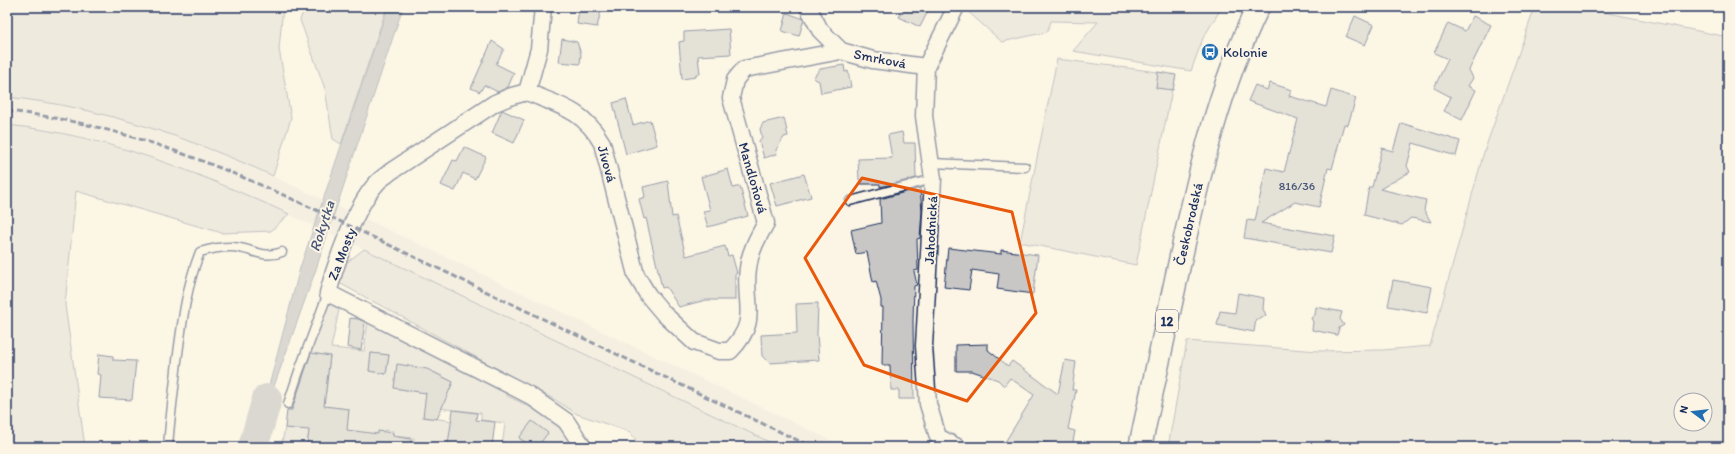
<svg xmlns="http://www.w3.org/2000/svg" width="1735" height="454" viewBox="0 0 1735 454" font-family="Itim,sans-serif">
  <rect width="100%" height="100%" fill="#fcf5e5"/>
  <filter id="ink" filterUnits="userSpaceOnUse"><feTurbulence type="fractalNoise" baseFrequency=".025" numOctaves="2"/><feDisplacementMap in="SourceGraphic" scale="8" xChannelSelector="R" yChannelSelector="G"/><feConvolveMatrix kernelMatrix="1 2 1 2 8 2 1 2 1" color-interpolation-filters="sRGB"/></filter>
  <g filter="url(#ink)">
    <polygon fill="#ece7dc" points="7,97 29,99 103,113 178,136 233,158 376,224 845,447 780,447 364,249 222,184 169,163 97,140 25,127 7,125"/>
    <g fill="#dfdbd4" stroke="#7d8599" fill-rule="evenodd">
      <path d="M7,7h276l-4,42 12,69 -18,58c-85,-39 -173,-69 -266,-79z"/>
      <polygon points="305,7 387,7 341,144 333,139 325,89 300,20"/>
      <polygon points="965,7 1222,7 1203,38 1191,71 1073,51 1098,22 1051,21 1047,32 1002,42 964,8"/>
      <path d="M1535,7h43l150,30v410h-560l19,-106 131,10 65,-1 47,-4 54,-194zM1681,400h24v24h-24z"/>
      <polygon points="1057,59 1158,72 1156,87 1172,90 1136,265 1020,242"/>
      <path d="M7,125c100,10 192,48 282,89l-18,17 -49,2 -146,-42 -11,114 20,142h-78z"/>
      <polygon points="364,249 780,447 641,447 630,432 577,414 557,401 328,277"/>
      <path d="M326,298l14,7 -9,43 33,3 4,-32 140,71 -1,6c32,15 48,22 69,51h-39l-18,-9 13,9h-30l3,-24 -24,-3v-7l-24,-3 13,37h-57l1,-9 -21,-2v-5l-8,-1 -7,4 -36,5 -34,-3 -1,11h-26l4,-19zM310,353l20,3 -4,37 -27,-3 6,-23h3zM371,353l18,2 -3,19 -17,-3zM397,365l21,2 1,25 -25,-4zM434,372l19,10 -5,11 -10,-4 -9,18 26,3 -1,11 -30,-4 3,-30zM321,406l28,3 -3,24z"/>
    </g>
    <polygon fill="#b2b4b8" stroke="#767f94" points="388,7 403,7 315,272 255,439 300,268"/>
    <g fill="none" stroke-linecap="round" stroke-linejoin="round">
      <polyline stroke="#b2b4b8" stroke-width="30" points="253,447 267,399"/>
    </g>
    <g fill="#c8c7c6" stroke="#1b2f5e">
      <polygon points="579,7 596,7 596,9 601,11 597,27 577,24"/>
      <polygon points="904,7 930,7 920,27 899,17"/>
      <polygon points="787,13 804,19 799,36 782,31"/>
      <polygon points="1355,16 1374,25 1365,45 1346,37"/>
      <polygon points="1473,16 1491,25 1469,70 1473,78 1468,86 1476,90 1462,120 1444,111 1451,97 1434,88 1448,59 1434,53 1448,23 1465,31"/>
      <polygon points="729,29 731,54 698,56 700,74 696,74 696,77 682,79 679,42 684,41 684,32"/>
      <polygon points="562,39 577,42 581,54 580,64 559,62"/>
      <polygon points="492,41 504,49 496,64 514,73 508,87 498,92 484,85 480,92 471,88"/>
      <polygon points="844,65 845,72 848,71 851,87 821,93 819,81 813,78 820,69"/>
      <polygon points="1158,72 1176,75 1173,90 1156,88"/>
      <polygon points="1270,83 1292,90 1289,96 1326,107 1331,90 1356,98 1348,125 1344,124 1332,169 1328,168 1319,207 1295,202 1261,223 1335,236 1331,253 1244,238 1247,220 1255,221 1266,168 1284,172 1298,119 1248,101 1255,85 1267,90"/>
      <polygon points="626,99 633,125 650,120 657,145 626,154 613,103"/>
      <polygon points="502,110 524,120 514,143 492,133"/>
      <polygon points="784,118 788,136 784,137 776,150 777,154 764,158 759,141 762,137 760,129 763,123"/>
      <polygon points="1401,123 1460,141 1456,156 1413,143 1407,166 1410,172 1380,189 1426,200 1424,210 1431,222 1411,218 1402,225 1364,215 1369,187 1372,187 1382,148 1393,151"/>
      <polygon points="902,132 904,143 915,143 916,178 880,187 880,184 861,184 861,180 859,180 858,159 892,158 888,135"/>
      <polygon points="464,147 486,157 475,179 463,173 455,191 441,185 453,160 457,161"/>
      <polygon points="728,169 733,188 740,186 748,216 708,227 703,211 710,210 701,177"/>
      <polygon points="804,174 811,197 777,206 770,183"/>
      <polygon points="668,181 672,217 676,216 686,256 725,246 728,256 732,255 737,273 735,274 735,300 706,300 679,307 666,287 662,288 646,218 644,219 639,199 645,197 643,187"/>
      <polygon points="920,188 922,211 920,238 917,239 918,270 914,271 917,285 914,286 913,321 914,399 899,399 899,390 891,390 890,365 882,365 883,307 881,307 881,300 876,281 873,282 867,252 856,254 851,230 881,223 880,199"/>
      <polygon points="948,248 1001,254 1001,250 1038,255 1033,294 997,289 999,274 972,270 969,290 944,287"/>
      <polygon points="1393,280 1432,287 1427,313 1388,306"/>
      <polygon points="1238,293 1264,298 1263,309 1266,315 1259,320 1256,319 1254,332 1217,325 1220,311 1235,313"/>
      <polygon points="818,303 817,334 819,360 769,363 762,356 761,335 797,333 796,304"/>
      <polygon points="1316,307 1342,312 1340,319 1344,325 1339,328 1337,335 1312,330 1313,322 1311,318 1315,315"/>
      <polygon points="350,318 358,319 365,322 361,350 347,347"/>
      <polygon points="988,344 988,350 1008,366 1012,361 1058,394 1065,360 1076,362 1072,390 1076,390 1068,429 1075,431 1072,447 1037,441 1035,447 1002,447 1034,395 1010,378 1004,386 998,380 972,371 956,371 956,345"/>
      <polygon points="311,353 330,356 324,406 349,409 347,430 378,434 378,431 393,433 393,436 411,439 411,447 307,447 309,430 285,428 287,410 292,410"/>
      <polygon points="371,353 389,355 386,374 369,371"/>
      <polygon points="99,354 113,356 113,360 136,361 132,400 99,398 101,375 97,374"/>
      <polygon points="397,364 427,369 453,382 437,419 423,417 426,393 394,388"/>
      <polygon points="453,410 477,413 476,420 495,422 492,447 470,447 448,444"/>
      <polygon points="532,421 548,433 537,447 532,447 519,438"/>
    </g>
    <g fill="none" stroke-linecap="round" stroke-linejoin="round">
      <defs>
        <g id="service">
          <polyline points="931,163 1025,167"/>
          <polyline points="850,201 933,179"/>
          <polyline points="288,404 299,371 328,293"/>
          <path d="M168,447c2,-29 6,-57 9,-86 5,-37 9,-74 23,-109 10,-3 20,-5 31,-5 19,0 32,13 51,5"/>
        </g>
        <g id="minor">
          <polyline points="808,7 820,30 841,51 873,60 926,67"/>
          <polyline points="956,7 926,67 924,116 933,179 924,346 928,404 938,437 957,447"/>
          <path d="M527,92c34,14 56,18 75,51l34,132 12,20 16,19 30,28 25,9h11c31,-31 13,-47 18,-83 2,-17 10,-31 18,-45l-35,-125 4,-18 9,-11 97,-18"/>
          <path d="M527,92l-15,4 -17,7 -105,69c-4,4 -10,7 -14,12 -21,23 -40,78 -48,109l201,102 37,26 17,26"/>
          <polyline points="527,92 539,49 543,7"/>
        </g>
        <path id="primary" d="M1140,447c13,-62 27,-124 40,-186 19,-87 39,-174 78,-254"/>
      </defs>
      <use href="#service" stroke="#1b2f5e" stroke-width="11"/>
      <use href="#minor" stroke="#1b2f5e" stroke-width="19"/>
      <use href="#primary" stroke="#1b2f5e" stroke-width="25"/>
      <use href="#service" stroke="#fcf5e5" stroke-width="8"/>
      <use href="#minor" stroke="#fcf5e5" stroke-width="16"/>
      <use href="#primary" stroke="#fcf5e5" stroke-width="22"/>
      <path stroke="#1b2f5e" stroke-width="3" stroke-dasharray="6 3" stroke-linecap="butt" d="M7,111c150,16 285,88 420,152 128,62 256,123 385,184"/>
    </g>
  </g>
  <path d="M0 0H1735V454H0ZM862,178l150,34 24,101 -69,88 -103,-36 -59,-107z" fill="#fcf5e5" fill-opacity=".55" fill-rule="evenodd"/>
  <path fill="none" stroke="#e8590c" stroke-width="3" stroke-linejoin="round" d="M862,178l150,34 24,101 -69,88 -103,-36 -59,-107z"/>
  <defs>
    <symbol id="bus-disc" viewBox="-11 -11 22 22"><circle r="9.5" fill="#1f6fb2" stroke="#fcf5e5"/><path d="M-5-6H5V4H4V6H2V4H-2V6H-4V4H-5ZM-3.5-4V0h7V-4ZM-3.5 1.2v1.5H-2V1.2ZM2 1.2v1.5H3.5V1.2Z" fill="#fff"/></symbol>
  </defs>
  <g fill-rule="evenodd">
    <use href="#bus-disc" x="1200" y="42" width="20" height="20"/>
  </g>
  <g text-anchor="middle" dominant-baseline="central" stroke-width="4" stroke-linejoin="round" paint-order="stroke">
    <g font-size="12" fill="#465578">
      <text x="1297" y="186">816/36</text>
    </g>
    <rect fill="#fcf5e5" stroke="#5e6a86" stroke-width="1" x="1156" y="310" width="22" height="22" rx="3"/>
    <g font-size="13" font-weight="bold" fill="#1b2f5e">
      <text x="1167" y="321">12</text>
    </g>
    <g font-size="14" fill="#1b2f5e" stroke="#fcf5e5" text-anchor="start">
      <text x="1223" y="52">Kolonie</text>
    </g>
    <g font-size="14" fill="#1b2f5e" stroke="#fcf5e5">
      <text transform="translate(880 59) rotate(11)">Smrková</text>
      <text transform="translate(607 164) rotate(74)">Jívová</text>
      <text transform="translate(753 178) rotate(74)">Mandloňová</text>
      <text transform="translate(1189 224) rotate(-77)">Českobrodská</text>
      <text transform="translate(931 230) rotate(-87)">Jahodnická</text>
      <text transform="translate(342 254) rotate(-69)">Za Mosty</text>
    </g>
    <g font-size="15" font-style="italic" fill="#485779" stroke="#fcf5e5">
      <text transform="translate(322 226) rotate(-72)">Rokytka</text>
    </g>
  </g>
  <rect width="1735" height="454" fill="none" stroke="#fcf5e5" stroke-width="24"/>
  <rect x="12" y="12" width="1711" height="430" fill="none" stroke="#1b2f5e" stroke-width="1.5" filter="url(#ink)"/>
  <g transform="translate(1693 412) rotate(285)"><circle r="19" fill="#fcf5e5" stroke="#a2a6af"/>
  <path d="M0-3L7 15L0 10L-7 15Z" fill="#1f6fb2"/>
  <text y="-6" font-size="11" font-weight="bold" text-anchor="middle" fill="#1b2f5e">N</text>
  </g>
</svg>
